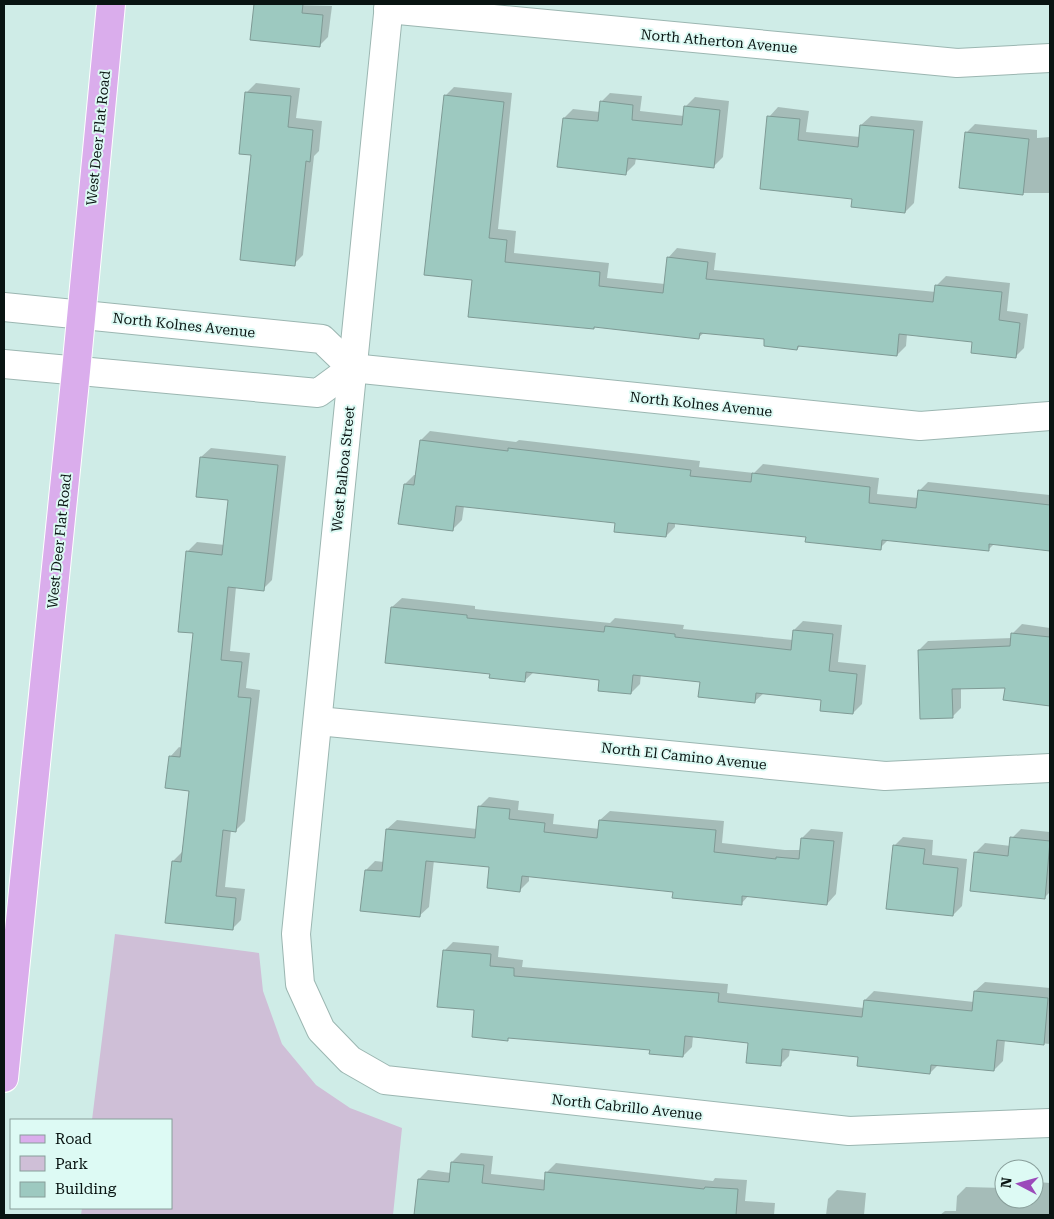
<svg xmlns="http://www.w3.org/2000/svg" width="1054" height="1219" viewBox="0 0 1054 1219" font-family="'Roboto Serif',serif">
  <rect width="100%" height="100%" fill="#cfece7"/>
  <polygon fill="#cfbfd7" points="115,934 259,953 263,991 282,1044 316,1085 350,1108 402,1128 393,1215 81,1215 82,1208 171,1208 171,1120 92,1120"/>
  <g fill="#0003">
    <polygon points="256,4 332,6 328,37 319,46 252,39"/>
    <polygon points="256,83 300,88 296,118 322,121 319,151 314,156 303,255 294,264 253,154 247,92"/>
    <polygon points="454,87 512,93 498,229 516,231 514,253 609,263 607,278 665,284 668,258 677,248 716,253 714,270 936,292 937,285 946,276 1010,283 1007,311 1028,314 1024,348 1015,357 974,341 907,334 906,346 897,355 801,345 797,349 766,338 705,332 699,337 596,326 594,328 474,279 445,96"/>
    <polygon points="610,93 642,96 640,111 684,116 685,107 695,97 729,101 723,157 714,166 636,158 635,164 626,173 564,118 573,109 600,112 601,102"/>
    <polygon points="778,107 809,111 806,132 860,137 861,125 871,116 923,121 914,203 905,212 854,198 769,117"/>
    <polygon points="975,124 1037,130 1037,138 1050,137 1050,193 1022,193 966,133"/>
    <polygon points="430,431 516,442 519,440 700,461 699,467 754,473 763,464 879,478 877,494 918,498 919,491 928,482 1050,495 1050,550 994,544 988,550 889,539 880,548 807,536 675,523 675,527 666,536 616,522 464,506 462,520 453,529 405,484 414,475 417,475 421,440"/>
    <polygon points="211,448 286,456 272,580 263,589 236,587 230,651 250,653 246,688 260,690 245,821 236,830 231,830 225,887 245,889 241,920 232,929 173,861 182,852 190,790 170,757 179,747 182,748 194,632 187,552 197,542 225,545 230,499 201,457"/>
    <polygon points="402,598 475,606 475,609 610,623 615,618 684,625 683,629 793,640 794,630 803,621 842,625 838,662 866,665 862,704 853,713 823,699 764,693 754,702 701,681 641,674 640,684 631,693 601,679 534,672 524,681 491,673 392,607"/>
    <polygon points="1022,624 1050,628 1050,704 1005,699 1006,687 961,687 961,708 952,717 919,650 928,641 1012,638 1013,633"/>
    <polygon points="489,797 519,801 518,810 554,814 553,824 600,829 600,820 610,811 724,821 722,843 785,850 801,850 802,838 811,829 843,832 836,894 827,904 749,895 741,904 674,891 529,875 529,881 519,891 490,866 434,860 429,907 419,916 366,870 375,861 384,862 387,829 397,820 477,829 479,807"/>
    <polygon points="1021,829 1050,832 1050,892 1044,898 975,853 985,843 1011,846 1012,838"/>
    <polygon points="903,837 933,840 932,855 967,859 962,906 953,915 894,846"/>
    <polygon points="453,942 499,946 498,957 523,960 522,967 728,984 727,993 864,1008 865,1000 874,991 974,1002 975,991 985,982 1050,988 1050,1044 1005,1040 1003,1061 994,1070 938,1065 930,1073 859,1056 790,1049 789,1056 780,1065 750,1042 693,1036 692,1047 683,1056 651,1049 510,1037 507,1040 475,1009 444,951"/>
    <polygon points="461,1153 493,1156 491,1174 546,1180 547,1172 556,1163 713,1181 715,1178 747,1180 745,1201 775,1203 774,1215 415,1215 419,1179 428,1170 451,1173 452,1162"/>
    <polygon points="1038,1182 1050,1183 1050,1215 940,1215 945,1211 956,1211 957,1196 966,1187 1004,1188 1004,1199 1034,1199 1034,1186"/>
    <polygon points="837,1190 866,1193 864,1215 826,1215 828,1199"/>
  </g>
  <g fill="#9dc9c0" stroke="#7f9a95">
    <polygon points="254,4 303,4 302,13 323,15 320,47 250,40"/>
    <polygon points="245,92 291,96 288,127 313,130 310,162 306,161 295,266 240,260 251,155 239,154"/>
    <polygon points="444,95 504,102 489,238 507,240 505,262 600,272 599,286 663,293 667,257 708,262 706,279 933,302 935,285 1002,292 999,320 1020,323 1016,358 971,353 972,342 899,334 897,356 798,346 797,350 764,346 764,339 700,333 699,339 594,327 594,329 468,317 472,280 424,275"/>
    <polygon points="600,101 633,105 632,120 682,125 684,106 720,110 714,168 628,158 626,175 557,167 563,118 598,121"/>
    <polygon points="767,116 800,119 798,140 858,147 860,125 914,130 905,213 851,207 852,199 760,189"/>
    <polygon points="965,132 1029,139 1023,195 959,188"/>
    <polygon points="420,440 508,451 508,448 691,470 690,476 751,482 752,473 870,487 869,503 916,508 918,490 1050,505 1050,551 989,544 989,551 882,540 881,550 805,542 806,537 668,523 666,537 614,532 615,523 456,506 453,531 398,524 404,484 414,485"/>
    <polygon points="200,457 278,465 264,591 228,587 221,660 242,662 238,697 251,698 236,832 223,830 216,896 236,898 233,930 165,923 172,861 181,862 189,791 165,788 169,756 180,757 193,633 178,632 186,551 222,555 228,500 196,497"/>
    <polygon points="391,607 467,615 467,618 604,632 605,626 675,634 675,637 791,650 793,630 833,634 829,671 857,674 853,714 820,711 821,700 756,693 755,703 698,697 700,682 633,675 631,694 598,691 599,680 526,672 525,682 489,678 490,674 385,663"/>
    <polygon points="1011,633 1050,637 1050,706 1003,700 1005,688 952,689 953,718 920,719 918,650 1010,646"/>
    <polygon points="478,806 510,809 509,819 545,823 544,832 597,838 599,820 716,830 714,852 776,859 776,857 799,859 801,838 834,841 827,905 742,896 742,905 672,898 673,892 522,876 520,892 487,888 489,867 426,861 420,917 360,911 365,870 382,871 386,829 475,838"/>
    <polygon points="1010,837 1050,841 1045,899 970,891 974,852 1008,856"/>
    <polygon points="893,845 925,849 923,864 958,868 953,916 886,909"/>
    <polygon points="443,950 491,954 490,966 514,968 514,976 719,993 718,1002 862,1017 864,1000 972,1011 974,991 1048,998 1044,1045 997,1040 994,1071 931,1065 930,1074 857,1066 858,1057 782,1049 781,1066 746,1063 748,1043 685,1036 683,1057 649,1054 650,1050 508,1038 508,1041 472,1037 474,1010 437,1007"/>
    <polygon points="451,1162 484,1165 482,1183 544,1190 545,1172 704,1189 705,1187 738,1189 736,1215 414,1215 418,1179 449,1182"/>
  </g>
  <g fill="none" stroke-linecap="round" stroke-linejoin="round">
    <defs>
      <g id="minor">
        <polyline points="389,4 296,934 300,984 321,1030 350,1060 385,1080 849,1131 1050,1123"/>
        <polyline points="388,9 957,63 1050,58"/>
        <polyline points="4,307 322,339 352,368 318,393 4,364"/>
        <polyline points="352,368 920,426 1050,416"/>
        <polyline points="318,721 885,776 1050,768"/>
      </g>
      <polyline id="major" points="4,1078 76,371 111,4"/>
    </defs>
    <use href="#minor" stroke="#9bb6b1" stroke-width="30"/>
    <use href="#major" stroke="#fff" stroke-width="30"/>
    <use href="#minor" stroke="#fff" stroke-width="28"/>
    <use href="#major" stroke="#daadec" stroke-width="28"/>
  </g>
  <g text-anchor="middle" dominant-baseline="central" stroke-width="4" stroke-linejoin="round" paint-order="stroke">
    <g font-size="14" fill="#091412" stroke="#ddfaf4">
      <text transform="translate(719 41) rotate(5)">North Atherton Avenue</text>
      <text transform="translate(98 138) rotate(-84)">West Deer Flat Road</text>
      <text transform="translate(184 325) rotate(6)">North Kolnes Avenue</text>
      <text transform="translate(701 404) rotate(6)">North Kolnes Avenue</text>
      <text transform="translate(343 469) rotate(-84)">West Balboa Street</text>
      <text transform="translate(59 541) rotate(-84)">West Deer Flat Road</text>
      <text transform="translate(684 756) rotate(6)">North El Camino Avenue</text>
      <text transform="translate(627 1107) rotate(6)">North Cabrillo Avenue</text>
    </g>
  </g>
  <rect width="1054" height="1219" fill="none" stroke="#091412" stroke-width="10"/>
  <rect x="10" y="1119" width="162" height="90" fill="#ddfaf4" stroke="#889e9a"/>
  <rect x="20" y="1135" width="25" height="8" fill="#daadec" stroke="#889e9a"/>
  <text x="55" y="1144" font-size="15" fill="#091412">Road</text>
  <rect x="20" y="1156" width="25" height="15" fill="#cfbfd7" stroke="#889e9a"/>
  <text x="55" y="1169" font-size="15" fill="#091412">Park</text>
  <rect x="20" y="1182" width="25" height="15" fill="#9dc9c0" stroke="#889e9a"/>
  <text x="55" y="1194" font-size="15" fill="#091412">Building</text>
  <g transform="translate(1019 1184) rotate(276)"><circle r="24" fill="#ddfaf4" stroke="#889e9a"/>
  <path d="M0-4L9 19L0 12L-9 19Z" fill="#9b4aba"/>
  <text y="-8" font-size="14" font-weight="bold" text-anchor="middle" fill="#091412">N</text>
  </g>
</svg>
